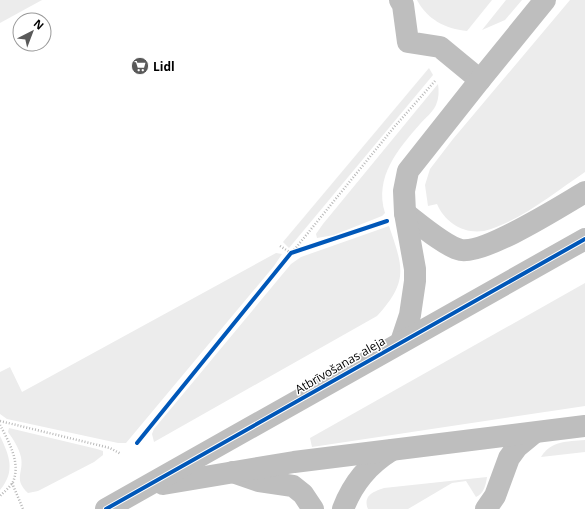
<svg xmlns="http://www.w3.org/2000/svg" width="585" height="509" viewBox="0 0 585 509" font-family="'Open Sans',sans-serif">
  <rect width="100%" height="100%" fill="#fff"/>
  <g fill="#ececec">
    <polygon points="0,0 42,0 0,23"/>
    <path d="M417,0h75l-25,31c-22,-2 -40,-12 -50,-31z"/>
    <polygon points="506,0 522,0 505,20 482,30"/>
    <path d="M570,0h15v172c-28,19 -61,46 -94,57 -22,8 -45,-4 -54,-25l-9,2 -3,-21 5,-16 23,-30z"/>
    <polygon points="429,68 433,75 289,248 283,242"/>
    <path d="M438,84c1,7 1,14 -2,21 -3,7 -11,13 -16,19 -22,25 -46,53 -35,89l-3,3 -48,19 -17,3 -1,-4 7,-10z"/>
    <path d="M389,226c14,41 20,55 -12,90l-223,126 -2,-8 2,-5 137,-165 10,-7z"/>
    <polygon points="276,253 282,254 274,266 126,443 118,443 7,419 0,414 0,372 10,367 22,392"/>
    <polygon points="585,283 585,406 312,447 310,438"/>
    <path d="M9,428l88,21 6,2v4l-9,7 -56,29 -10,2c-15,-14 -4,-20 -7,-36 -2,-9 -8,-18 -13,-25z"/>
    <path d="M0,436c9,19 16,35 0,54z"/>
    <path d="M585,440v12l-44,5c11,-17 25,-15 44,-17z"/>
    <path d="M487,477c-1,7 -3,17 -11,20l-10,-16 -14,2 -44,26h-40c-5,-13 4,-17 16,-21z"/>
  </g>
  <g fill="none" stroke-linecap="round" stroke-linejoin="round">
    <g stroke="#b9b9b9" stroke-width="2.5" stroke-dasharray="1 2" stroke-linecap="butt">
      <polyline points="280,246 291,253"/>
      <polyline points="292,253 379,224"/>
      <polyline points="0,421 110,448 121,454"/>
      <path d="M0,425c9,17 21,38 13,57 -3,5 -9,10 -13,14"/>
      <polyline points="137,443 395,126 435,81"/>
      <polyline points="12,483 23,509"/>
    </g>
    <g stroke="#bebebe" stroke-width="22">
      <polyline points="400,0 403,5 408,42 440,47 480,80"/>
      <polyline points="233,472 259,481 293,486 303,494 313,509"/>
      <path d="M343,509c10,-26 25,-44 49,-59"/>
      <polyline points="486,509 495,496 509,458 517,447 534,433"/>
    </g>
    <g stroke="#bebebe" stroke-width="22">
      <path d="M405,213c13,10 41,34 56,37 25,4 100,-44 124,-58"/>
      <polyline points="401,342 410,315 415,281 415,269 405,213 404,191 408,171 480,80 545,0"/>
      <polyline points="163,484 294,462 585,426"/>
      <polyline points="106,509 585,239"/>
    </g>
    <defs>
      <g id="cycleway">
        <polyline points="137,443 291,253 387,221"/>
        <polyline points="106,509 585,239"/>
      </g>
    </defs>
    <use href="#cycleway" stroke="#fff" stroke-width="6"/>
    <use href="#cycleway" stroke="#0057b8" stroke-width="4"/>
  </g>
  <defs>
    <symbol id="supermarket-disc" viewBox="-11 -11 22 22"><circle r="9.5" fill="#595959" stroke="#fff"/><path d="M-6-5.5h2.5l.6 2H6L4.5 2H-2.5L-4.4-4H-6ZM-1.5 3.2a1.3 1.3 0 1 0 .1 0ZM3 3.2a1.3 1.3 0 1 0 .1 0Z" fill="#fff"/></symbol>
  </defs>
  <g fill-rule="evenodd">
    <use href="#supermarket-disc" x="130" y="56" width="20" height="20"/>
  </g>
  <g text-anchor="middle" dominant-baseline="central" stroke-width="3" stroke-linejoin="round" paint-order="stroke">
    <g font-size="12" font-weight="bold" fill="#000" stroke="#fff" text-anchor="start">
      <text x="153" y="66">Lidl</text>
    </g>
    <g font-size="12" fill="#000" stroke="#fff">
      <text transform="translate(340 365) rotate(-30)">Atbrīvošanas aleja</text>
    </g>
  </g>
  <g transform="translate(32 32) rotate(42)"><circle r="19" fill="#ffffff" stroke="#999999"/>
  <path d="M0-3L7 15L0 10L-7 15Z" fill="#595959"/>
  <text y="-6" font-size="11" font-weight="bold" text-anchor="middle" fill="#000000">N</text>
  </g>
</svg>
